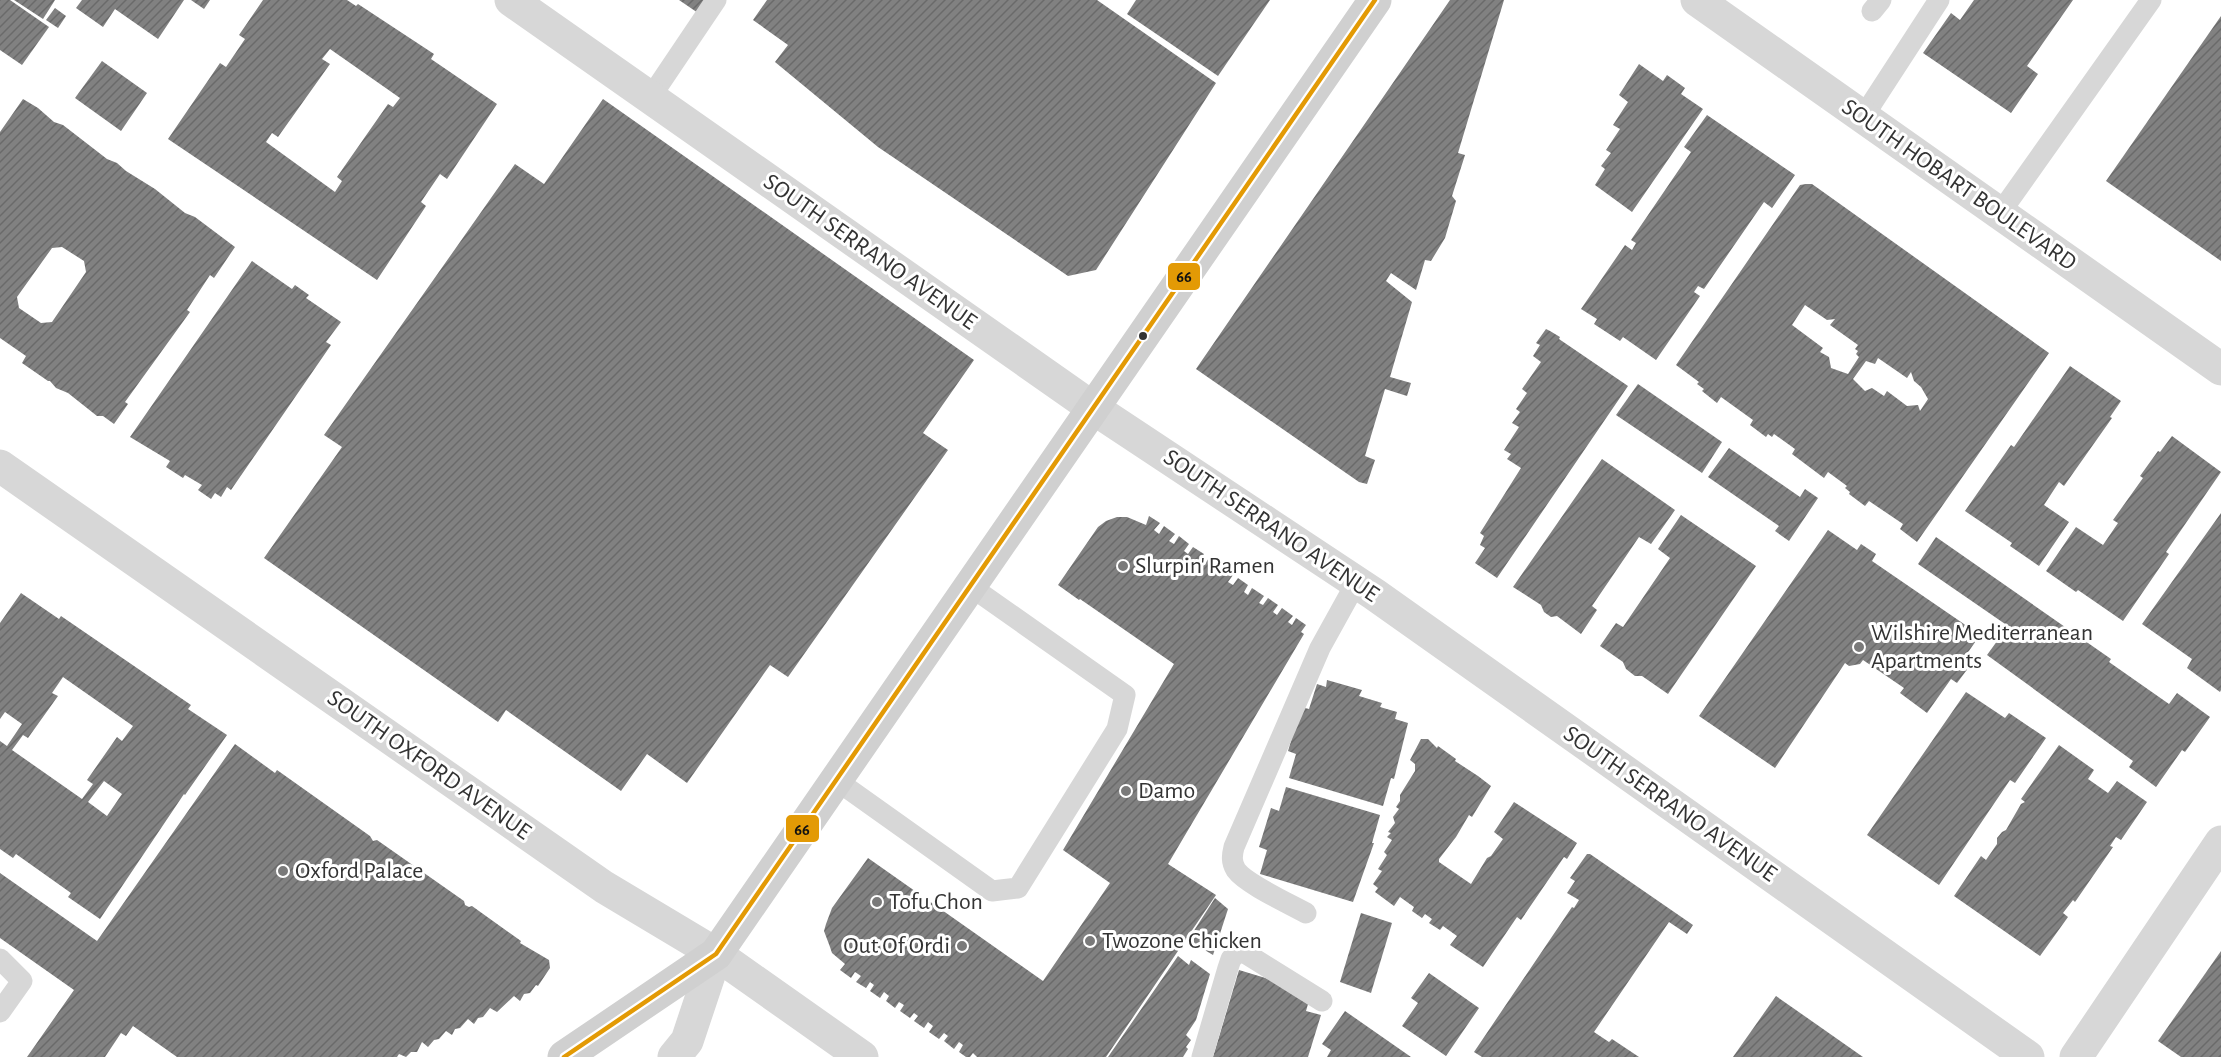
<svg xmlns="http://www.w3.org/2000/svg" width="2221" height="1057" viewBox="0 0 2221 1057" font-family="'Alegreya Sans',sans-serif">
  <defs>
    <pattern id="building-hatch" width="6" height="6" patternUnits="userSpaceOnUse" patternTransform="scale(1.5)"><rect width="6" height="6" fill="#818181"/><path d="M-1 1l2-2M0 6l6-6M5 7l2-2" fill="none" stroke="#6a6a6a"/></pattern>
  </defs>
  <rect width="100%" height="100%" fill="#fff"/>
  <g fill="url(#building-hatch)" fill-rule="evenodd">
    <polygon points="0,0 10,0 49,27 22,65 0,50"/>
    <polygon points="14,0 55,0 43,19"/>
    <polygon points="82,0 184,0 158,39 115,9 103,27 76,8"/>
    <polygon points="191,0 210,0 204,9"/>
    <path d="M263,0h84l9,6 2,-2 76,50 -3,5 66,45 -50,75 -7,-5 -19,28 5,4 -49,74 -209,-141 52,-76 6,4 19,-28 -6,-4zM330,49l70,49 -7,9 -5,-3 -51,73 5,4 -7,11 -69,-50 6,-9 6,4 52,-73 -8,-5z"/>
    <polygon points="679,0 711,0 701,15"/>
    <polygon points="767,0 1097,0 1216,83 1096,270 1068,276 878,147 775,62 788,45 753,20"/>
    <polygon points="1136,0 1270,0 1218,76 1127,14"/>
    <polygon points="1450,0 1504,0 1458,153 1465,155 1452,196 1456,201 1445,238 1431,261 1425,260 1416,290 1391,273 1386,281 1412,302 1390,377 1411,383 1407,396 1385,389 1365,456 1375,460 1367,484 1359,482 1196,369"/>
    <polygon points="1974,0 2073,0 2027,66 2038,74 2011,113 1923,53 1951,13 1960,20"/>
    <polygon points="55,8 66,16 58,28 46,20"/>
    <polygon points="2221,16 2221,261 2106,181"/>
    <polygon points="102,61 147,93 121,131 75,98"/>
    <polygon points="1639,64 1663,81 1667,75 1685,88 1681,94 1703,109 1632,212 1595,185 1605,169 1601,166 1611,153 1606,150 1620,129 1613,125 1628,102 1619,95"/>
    <path d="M23,99l15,9 16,14 9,3 44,34 10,4 9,8 29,18 30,24 10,4 40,30 -21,31 -4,-3 -23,35 3,2 -65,90 3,2 -14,20 -11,-8h-6l-29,-23 -12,-5 -6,-7h-2l-26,-18 4,-7 -26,-18v-206zM62,247l22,14 2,11 -34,50 -11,1 -22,-15 -2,-11 35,-49z"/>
    <polygon points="603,99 974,360 923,433 948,450 788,677 770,665 687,783 647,754 621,791 506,710 498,722 264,558 342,447 324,435 515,164 544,184"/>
    <polygon points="1707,115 1795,175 1772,208 1764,202 1704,289 1698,286 1694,292 1700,296 1656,360 1623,337 1620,341 1594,324 1597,319 1581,309 1625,245 1632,250 1636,243 1631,240 1691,152 1684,147"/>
    <path d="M1806,184h6l237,169 -132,189 -17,-13 3,-5 -34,-23 -4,5 -16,-12 1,-2 -5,-4 2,-2 -19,-14 -4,6 -32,-24 3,-5 -21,-15 -2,3 -4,-3 -2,3 -16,-12 3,-5 -32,-23 -4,6 -15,-12 2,-2 -7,-5 2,-2 -23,-17 124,-180zM1805,305l22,15 8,-1 -5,6 28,20 -3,4 3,2 -2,3 3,3 -11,17 -17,-6 -2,-11 -9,-5 3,-4 -31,-23zM1878,358l29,20 4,-6 3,9 7,6 7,12 -8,12 -2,-6 -11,1 -20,-15 -3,5 -12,-8 -7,3 -12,-12 13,-18 9,3z"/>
    <polygon points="252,261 292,289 295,285 309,295 306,298 341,322 326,342 331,345 231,490 227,487 221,497 215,493 211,499 198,490 202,485 185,475 183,478 166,467 170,461 130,437"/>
    <polygon points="1546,329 1550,331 1560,337 1559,339 1628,386 1497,578 1475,563 1485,548 1480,545 1484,536 1480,533 1521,468 1507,459 1511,454 1504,450 1519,427 1512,423 1520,412 1516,409 1527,393 1522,389 1541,362 1533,356 1540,345 1536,343"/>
    <polygon points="2070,366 2121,401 2110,417 2112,418 2064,486 2059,482 2044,505 2069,522 2039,566 2010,546 2012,543 1965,511 2011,445 2014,447"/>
    <polygon points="1638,384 1722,442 1702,473 1616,415"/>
    <polygon points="2172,436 2221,472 2166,552 2169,554 2123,621 2078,590 2076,592 2046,571 2076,527 2103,545 2118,523 2113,520 2143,478 2140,476 2158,451 2160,452"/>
    <polygon points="1729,448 1800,497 1805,489 1818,498 1789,541 1775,531 1779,526 1708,477"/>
    <polygon points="1602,459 1675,510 1651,544 1639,537 1592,606 1597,610 1581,634 1557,616 1551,617 1544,612 1541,605 1513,587"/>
    <polygon points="2221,513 2221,690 2220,692 2187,668 2192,659 2142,624"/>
    <polygon points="1681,515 1756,566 1668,694 1642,676 1635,676 1626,669 1623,662 1600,646 1616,623 1623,627 1670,558 1658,549"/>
    <polygon points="1149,516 1160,523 1154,530 1159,534 1164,526 1175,534 1169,541 1174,544 1179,536 1189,544 1184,551 1188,554 1193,547 1204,554 1199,561 1204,565 1209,558 1219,565 1214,572 1218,575 1223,568 1233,575 1228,582 1233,585 1238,578 1248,585 1244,592 1248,595 1252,588 1264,596 1259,603 1263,605 1268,598 1278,605 1273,612 1277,615 1282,608 1293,616 1288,622 1292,625 1296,618 1306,625 1301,632 1304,634 1168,864 1216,895 1106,1057 977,1057 973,1053 970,1057 966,1057 959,1052 963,1045 959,1042 954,1049 944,1041 948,1036 944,1033 939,1039 929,1032 933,1026 928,1022 924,1028 914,1021 918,1016 914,1013 910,1018 900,1011 904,1005 899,1002 895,1008 886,1001 889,996 884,992 880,998 870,991 874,985 870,982 866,988 856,982 861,976 855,972 851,978 840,970 845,964 832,953 830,947 824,931 826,924 832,908 868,858 1043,981 1110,883 1063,850 1174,664 1080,599 1079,600 1058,585 1098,527 1106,521 1117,517 1127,517 1146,525"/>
    <polygon points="1828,530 1857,550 1861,544 1876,554 1872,561 1980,635 1962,661 1969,667 1957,683 1951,679 1927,713 1900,693 1904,688 1863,660 1860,664 1849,666 1845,663 1775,768 1699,716"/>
    <polygon points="1936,537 2111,659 2109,662 2169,704 2177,693 2210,717 2185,752 2182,750 2156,787 2129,767 2133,761 1987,655 2008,626 1918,564"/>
    <path d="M21,593l38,26 2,-3 130,89 -3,4 39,26 -42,60 -1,-1 -84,125 -32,-22 3,-4 -55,-39 -3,4 -13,-9v-108l7,5 15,-22 -17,-12 -5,7v-96zM63,677l70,49 -11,15 -5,-4 -30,43 6,4 -11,15 -70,-49 11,-15 5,3 30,-42 -6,-3zM104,781l18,13 -15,22 -19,-14z"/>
    <polygon points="1327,680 1362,690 1359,696 1382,703 1380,707 1397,712 1395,719 1408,723 1394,779 1391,778 1383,806 1289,778 1296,754 1288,751 1301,707 1309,709 1317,684 1326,687"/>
    <polygon points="1966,692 2005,718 2009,713 2046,738 2015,783 2010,780 1939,885 1867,835"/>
    <polygon points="1421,739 1428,739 1437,748 1438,746 1456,759 1455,761 1478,776 1491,786 1472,817 1469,815 1456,837 1439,859 1439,862 1471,884 1487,858 1491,856 1503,839 1494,832 1514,802 1577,843 1567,859 1564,857 1521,920 1517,917 1483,967 1450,945 1457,936 1443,926 1440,930 1429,923 1432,919 1425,914 1422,918 1412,911 1414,907 1400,897 1394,906 1375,892 1378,888 1373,884 1382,871 1378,869 1387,855 1384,852 1392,840 1387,837 1391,833 1388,832 1395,823 1393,817 1399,809 1396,807 1400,801 1400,795 1415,771 1415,764 1410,760"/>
    <polygon points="235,744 275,773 277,770 370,836 373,841 377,840 464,901 465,905 469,907 472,906 521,941 520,943 549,960 550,968 538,986 536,985 530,993 524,994 520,1001 514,996 497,1012 490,1008 483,1017 478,1018 474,1024 468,1019 460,1028 455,1029 452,1035 446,1031 439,1039 434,1040 428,1047 422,1042 417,1052 411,1052 406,1057 399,1054 397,1057 177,1057 133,1026 126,1036 121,1033 105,1057 27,1057 74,990 0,938 0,873 97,941"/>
    <polygon points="2059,745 2094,770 2088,779 2108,793 2117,781 2147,802 2121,840 2116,837 2110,846 2113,847 2075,902 2073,900 2063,913 2068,917 2040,956 1954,896 1981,856 1986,860 1997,844 1997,838 2002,832 2006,830 2021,804 2025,802 2021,799"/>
    <polygon points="1286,787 1380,815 1372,843 1374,843 1353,902 1260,874 1267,850 1259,847 1271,808 1279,811"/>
    <polygon points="1587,854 1590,854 1693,925 1687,934 1669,922 1594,1032 1609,1042 1612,1039 1639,1057 1482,1057 1474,1052 1572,907 1574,908 1579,900 1567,893 1575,881 1570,878"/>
    <polygon points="1215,898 1228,909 1213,955 1188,940"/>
    <polygon points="1361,913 1392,923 1371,993 1340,982"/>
    <polygon points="2221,951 2221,1057 2181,1057 2158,1041"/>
    <polygon points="1178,956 1189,965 1191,960 1210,974 1196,1020 1186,1035 1191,1040 1186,1047 1188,1049 1183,1057 1108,1057"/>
    <polygon points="1239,970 1289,985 1310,997 1306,1011 1321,1015 1308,1057 1213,1057"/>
    <polygon points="1429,973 1479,1008 1446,1056 1402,1026 1418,1003 1411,998"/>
    <polygon points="1776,996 1863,1057 1733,1057"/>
    <polygon points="1345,1011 1411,1057 1327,1057 1331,1050 1322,1044"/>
  </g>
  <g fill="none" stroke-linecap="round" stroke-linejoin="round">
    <g stroke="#d7d7d7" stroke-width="21">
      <polyline points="1872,11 1881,0"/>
      <polyline points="650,98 716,0"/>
      <polyline points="1863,117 1939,0"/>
      <polyline points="2000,213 2151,0"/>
      <polyline points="836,780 992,891 1018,888 1117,729 1125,695 970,586"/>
      <path d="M1306,913c-16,-9 -60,-29 -70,-43 -5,-8 -4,-15 -2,-23l86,-199 36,-65"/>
      <polyline points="0,959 22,981 0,1012"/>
      <polyline points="1202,1057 1228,968 1231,959 1237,953 1245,953 1322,1001"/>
    </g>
    <g stroke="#d7d7d7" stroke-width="33">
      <polyline points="511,0 1093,408 1374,594 2028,1057"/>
      <polyline points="1697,0 2221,369"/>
      <polyline points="0,466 604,887 716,954 862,1057"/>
      <polyline points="674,1057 687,1041 716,954"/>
    </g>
    <polyline stroke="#d7d7d7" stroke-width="33" points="2076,1057 2221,842"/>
    <polyline stroke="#d0d0d0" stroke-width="33" points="564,1057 716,954 1375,0"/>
    <defs>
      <polyline id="bus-1" points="564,1057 716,954 1375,0"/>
    </defs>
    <use href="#bus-1" stroke="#fff" stroke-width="9"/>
    <use href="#bus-1" stroke="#e39a05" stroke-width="4.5"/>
  </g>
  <circle fill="#333" stroke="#fff" stroke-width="2" cx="1143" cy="336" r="5"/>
  <g fill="#7a7a7a" stroke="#fff" stroke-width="2">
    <circle cx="1123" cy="566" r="6"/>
    <circle cx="1859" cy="647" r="6"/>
    <circle cx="1126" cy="791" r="6"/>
    <circle cx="283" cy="871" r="6"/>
    <circle cx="877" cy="902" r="6"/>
    <circle cx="1090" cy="941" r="6"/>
    <circle cx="962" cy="946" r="6"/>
  </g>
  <g text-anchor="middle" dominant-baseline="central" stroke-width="6" stroke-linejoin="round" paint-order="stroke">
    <g font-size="24" fill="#333" stroke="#fff">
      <text transform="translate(1959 185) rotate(35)">SOUTH HOBART BOULEVARD</text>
      <text transform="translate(870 252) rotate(35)">SOUTH SERRANO AVENUE</text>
      <text transform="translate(1271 526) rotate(34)">SOUTH SERRANO AVENUE</text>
      <text transform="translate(429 765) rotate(35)">SOUTH OXFORD AVENUE</text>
      <text transform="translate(1670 804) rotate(35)">SOUTH SERRANO AVENUE</text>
    </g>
    <g font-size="24" fill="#333" stroke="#fff" text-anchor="start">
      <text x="1135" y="566">Slurpin' Ramen</text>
      <text x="1871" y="633">Wilshire Mediterranean<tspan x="1871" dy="28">Apartments</tspan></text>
      <text x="1138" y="791">Damo</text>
      <text x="295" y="871">Oxford Palace</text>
      <text x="889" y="902">Tofu Chon</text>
      <text x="1102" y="941">Twozone Chicken</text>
      <text x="950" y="946" text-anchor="end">Out Of Ordi</text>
    </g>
  </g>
  <g stroke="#fff" stroke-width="2">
    <rect x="1167" y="262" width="34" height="29" rx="6" fill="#e39a05"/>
    <rect x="785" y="814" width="35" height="29" rx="6" fill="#e39a05"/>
  </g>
  <g font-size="16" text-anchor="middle" font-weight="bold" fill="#111">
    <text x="1184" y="282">66</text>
    <text x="802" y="835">66</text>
  </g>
</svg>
